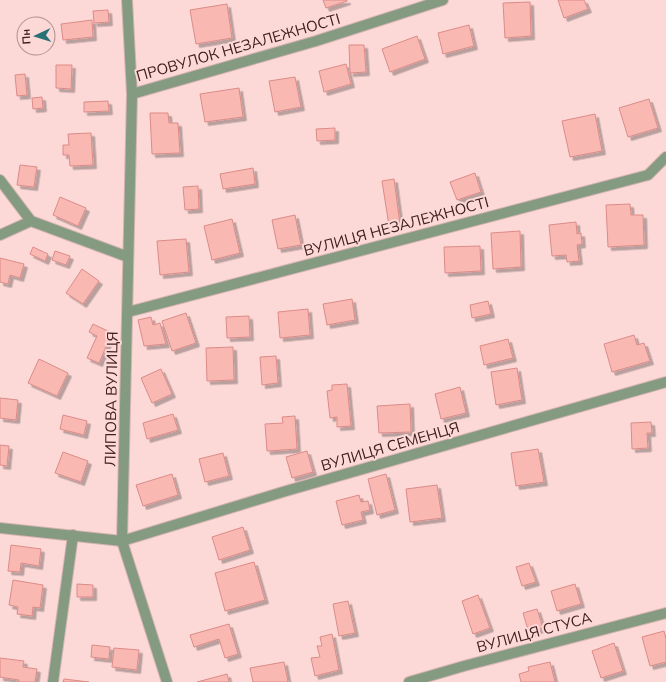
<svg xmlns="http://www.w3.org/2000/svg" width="666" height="682" viewBox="0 0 666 682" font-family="Mulish,sans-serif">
  <defs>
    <filter id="shadow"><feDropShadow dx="3.5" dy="3.5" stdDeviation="0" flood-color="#0004"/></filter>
  </defs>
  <rect width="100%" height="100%" fill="#fcd9d7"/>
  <g fill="#fab8b3" stroke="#db8b87" filter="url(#shadow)">
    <polygon points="323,0 347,0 347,1 326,8"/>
    <polygon points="558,0 584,0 588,9 564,18"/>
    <polygon points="530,2 531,36 505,38 503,3"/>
    <polygon points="227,4 232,38 196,44 190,10"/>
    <polygon points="108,10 109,22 94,23 93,11"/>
    <polygon points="92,20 93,37 63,40 61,24"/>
    <polygon points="469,25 474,46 443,54 438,33"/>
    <polygon points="417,36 425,59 390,72 382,49"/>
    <polygon points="349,45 364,45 366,72 350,73"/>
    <polygon points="346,64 351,84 324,92 319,71"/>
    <polygon points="56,65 72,65 71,89 56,88"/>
    <polygon points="25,74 27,95 17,96 15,75"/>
    <polygon points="295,77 301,107 275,112 269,81"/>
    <polygon points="239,88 243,117 205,122 200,94"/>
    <polygon points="42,97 43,108 33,109 32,98"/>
    <polygon points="649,99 658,128 628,137 619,108"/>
    <polygon points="108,101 109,111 84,112 84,102"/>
    <polygon points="150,113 168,113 169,123 178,123 180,153 152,154"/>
    <polygon points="595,114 602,151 570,157 562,121"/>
    <polygon points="335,128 335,140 317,141 316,129"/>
    <polygon points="91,133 93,165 70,166 69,155 63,155 63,145 69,145 68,134"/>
    <polygon points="20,165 37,167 34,187 17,185"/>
    <polygon points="253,168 255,184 223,189 220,174"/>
    <polygon points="475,173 481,192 457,200 450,182"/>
    <polygon points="394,179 400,224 389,226 382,181"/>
    <polygon points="198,186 199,209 185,210 183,187"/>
    <polygon points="60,197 86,208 78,226 53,215"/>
    <polygon points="630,204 631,215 643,215 644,245 608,247 606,205"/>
    <polygon points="295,215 301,245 278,249 272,220"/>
    <polygon points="232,219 240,253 212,260 204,226"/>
    <polygon points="576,222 577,234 581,233 582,244 577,245 579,261 567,262 566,255 552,256 549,225"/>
    <polygon points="520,231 521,267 493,269 491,233"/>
    <polygon points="186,239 189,272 160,275 157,241"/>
    <polygon points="480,246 481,271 445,273 444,247"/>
    <polygon points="33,247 48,254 45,261 30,254"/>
    <polygon points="55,251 70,256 66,265 52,260"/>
    <polygon points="0,258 24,264 20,278 10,275 8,284 0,282"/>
    <polygon points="82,269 99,281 83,304 66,293"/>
    <polygon points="352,299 355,320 327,325 323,304"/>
    <polygon points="488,301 491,314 472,318 470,305"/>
    <polygon points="308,309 310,335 280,338 278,312"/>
    <polygon points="186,313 196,343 172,351 162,321"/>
    <polygon points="249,316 250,337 227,338 226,317"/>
    <polygon points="151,317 153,325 160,323 166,344 144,346 138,320"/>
    <polygon points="93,324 112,333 99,363 87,358 97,336 89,332"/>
    <polygon points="634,335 637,345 644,343 650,361 612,372 604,344"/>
    <polygon points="508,339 513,358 484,365 480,346"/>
    <polygon points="233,347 234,380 207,381 206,348"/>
    <polygon points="276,356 278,383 262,385 260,357"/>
    <polygon points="39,359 68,373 57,396 28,383"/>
    <polygon points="517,368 522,400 496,405 491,372"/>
    <polygon points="161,369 172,394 152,403 141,378"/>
    <polygon points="347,384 351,426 337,427 337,417 330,418 327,391 332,390 332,385"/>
    <polygon points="460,387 466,413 441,419 435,394"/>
    <polygon points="0,398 18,400 16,420 0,418"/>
    <polygon points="410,404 411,432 379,433 377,406"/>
    <polygon points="173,414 178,430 147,439 143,423"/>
    <polygon points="63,415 87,421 84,435 60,429"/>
    <polygon points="295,416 297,449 267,451 265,424 283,423 282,417"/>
    <polygon points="651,422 652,433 647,433 648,448 632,449 631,423"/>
    <polygon points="0,445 9,446 7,466 0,465"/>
    <polygon points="538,449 544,482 516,486 511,453"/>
    <polygon points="307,451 313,472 292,478 286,457"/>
    <polygon points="63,452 88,461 81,482 55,473"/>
    <polygon points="223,453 229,476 205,482 199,459"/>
    <polygon points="172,474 178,495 143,506 136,485"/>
    <polygon points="386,474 395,510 377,515 368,479"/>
    <polygon points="437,485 442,518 410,522 406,489"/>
    <polygon points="359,495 361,502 368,501 370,510 361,512 363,520 342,525 336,501"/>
    <polygon points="243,527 250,550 219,560 212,537"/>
    <polygon points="11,545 41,549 39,566 21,563 20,572 8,571"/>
    <polygon points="254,562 265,600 225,611 215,573"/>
    <polygon points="529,563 536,582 522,586 516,567"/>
    <polygon points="13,580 43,585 40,608 33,607 32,616 17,614 18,607 9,605"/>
    <polygon points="77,584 93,585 93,597 77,597"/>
    <polygon points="575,584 581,604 557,611 551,591"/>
    <polygon points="478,595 490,628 473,634 462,601"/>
    <polygon points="348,601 355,633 339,636 333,604"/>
    <polygon points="537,609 543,628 529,633 523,613"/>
    <polygon points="229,624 238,654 225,658 219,639 194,647 190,635"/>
    <polygon points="664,631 666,639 666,662 650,666 642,637"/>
    <polygon points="332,634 339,670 315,676 311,658 320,657 317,646 322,646 320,637"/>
    <polygon points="614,643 623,671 601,678 592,651"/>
    <polygon points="92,645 110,647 109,659 91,657"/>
    <polygon points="114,648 139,650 137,670 112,667"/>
    <polygon points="0,658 24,661 23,667 37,669 35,682 18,682 19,680 0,677"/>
    <polygon points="284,662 288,682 253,682 250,668"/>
    <polygon points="550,662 555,682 521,682 519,674 529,671 528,667"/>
    <polygon points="227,674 229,682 197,682"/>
    <polygon points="64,679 89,682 63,682"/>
  </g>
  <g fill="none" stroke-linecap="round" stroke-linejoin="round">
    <defs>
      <g id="street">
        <polyline points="127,0 132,94 122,541 167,682"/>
        <polyline points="132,94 316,41 443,0"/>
        <polyline points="0,180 31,221"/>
        <polyline points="0,235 31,221 128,257"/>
        <polyline points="128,312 648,175 666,157"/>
        <polyline points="0,528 122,541 286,491 666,382"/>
        <polyline points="53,682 73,535"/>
        <polyline points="409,682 464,666 666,613"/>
      </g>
    </defs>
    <use href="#street" stroke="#d6b4b2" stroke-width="12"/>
    <use href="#street" stroke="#849b82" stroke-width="10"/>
  </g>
  <g text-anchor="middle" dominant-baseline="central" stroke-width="4" stroke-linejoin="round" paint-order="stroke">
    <g font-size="15" fill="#40201f" stroke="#fcd9d7">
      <text transform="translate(238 47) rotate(-16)">ПРОВУЛОК НЕЗАЛЕЖНОСТІ</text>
      <text transform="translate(396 226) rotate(-15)">ВУЛИЦЯ НЕЗАЛЕЖНОСТІ</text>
      <text transform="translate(111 399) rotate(-89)">ЛИПОВА ВУЛИЦЯ</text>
      <text transform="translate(390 446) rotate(-16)">ВУЛИЦЯ СЕМЕНЦЯ</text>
      <text transform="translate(534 632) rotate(-15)">ВУЛИЦЯ СТУСА</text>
    </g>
  </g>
  <g transform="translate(36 36) rotate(266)"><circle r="19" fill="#fcd9d7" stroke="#b18f8d"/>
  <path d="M0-3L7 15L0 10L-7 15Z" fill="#277177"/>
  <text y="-6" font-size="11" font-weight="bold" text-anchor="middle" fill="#40201f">Пн</text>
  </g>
</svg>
